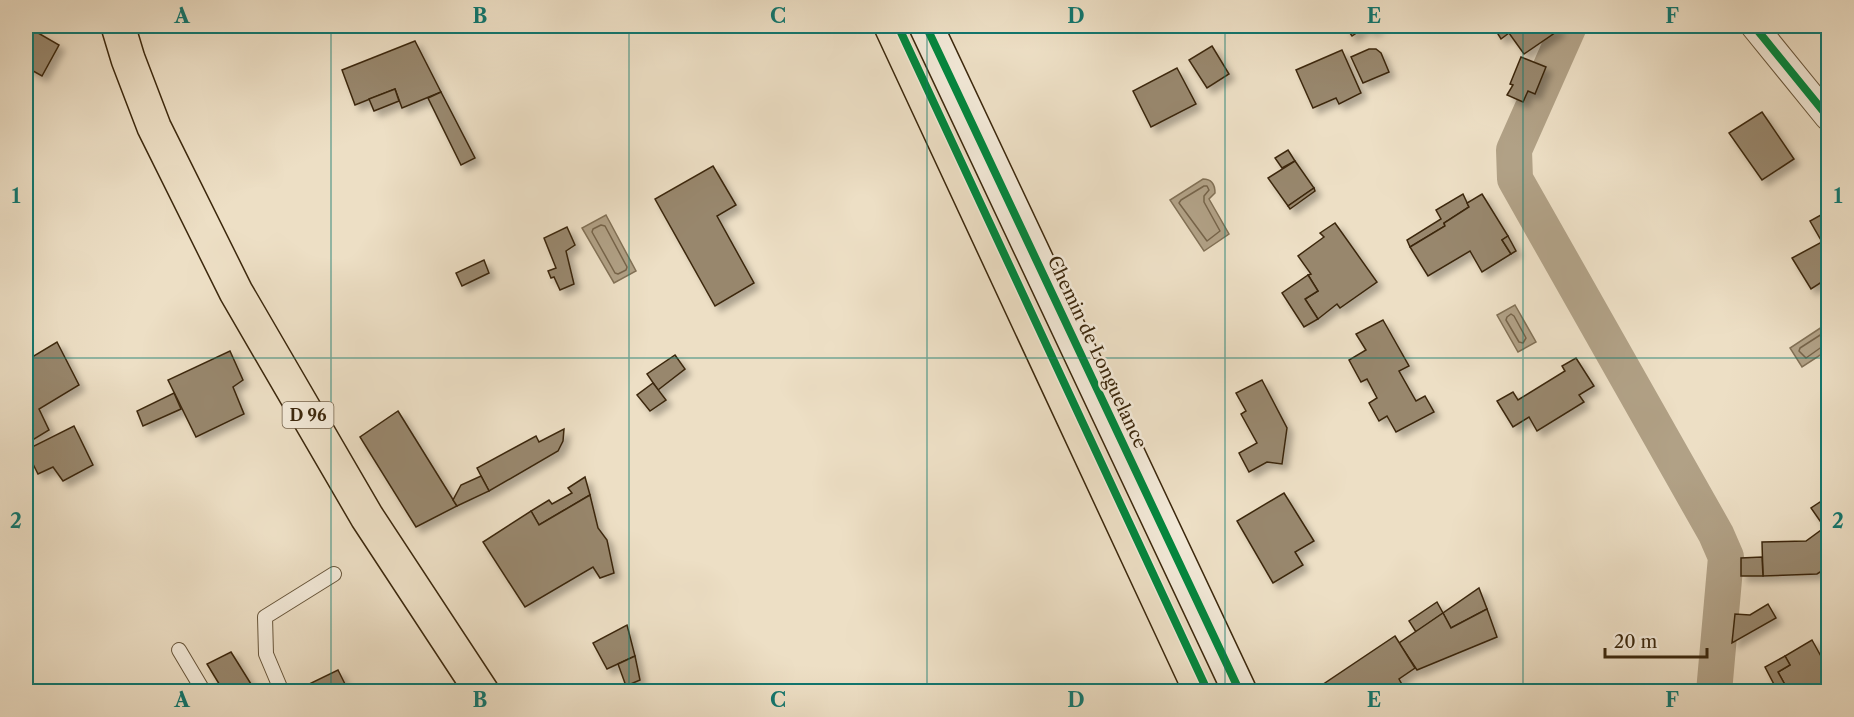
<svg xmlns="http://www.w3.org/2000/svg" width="1854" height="717" viewBox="0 0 1854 717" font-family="'Libre Caslon Text',serif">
  <defs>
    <filter id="shadow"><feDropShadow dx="5.5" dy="5.5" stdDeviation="3" flood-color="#0004"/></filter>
  </defs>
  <rect width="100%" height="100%" fill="#eddfc5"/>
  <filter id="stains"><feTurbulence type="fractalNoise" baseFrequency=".00333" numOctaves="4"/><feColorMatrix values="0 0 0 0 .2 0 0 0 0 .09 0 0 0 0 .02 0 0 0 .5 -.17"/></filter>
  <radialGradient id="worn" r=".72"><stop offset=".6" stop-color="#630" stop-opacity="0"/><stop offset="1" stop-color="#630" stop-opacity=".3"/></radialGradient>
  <g fill="#b1a186" stroke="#827156" stroke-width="1.5">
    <path d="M1203,179c9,0 12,6 12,14l-6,6 20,35 -25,17 -34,-51z"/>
    <polygon points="606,215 636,271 614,283 582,228"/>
    <polygon points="1515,305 1536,342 1518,352 1497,315"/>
    <polygon points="1828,323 1828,350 1802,367 1790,348"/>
  </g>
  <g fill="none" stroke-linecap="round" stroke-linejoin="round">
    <g stroke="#76644a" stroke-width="1.5">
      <polygon points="1204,186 1207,186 1209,190 1204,196 1204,202 1220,231 1207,241 1179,203 1181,200"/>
      <polygon points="601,225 605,226 627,267 626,270 618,274 615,273 592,232 593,229"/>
      <polygon points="1511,314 1514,316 1526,338 1523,343 1519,342 1506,320 1507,317"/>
      <polyline points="1828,330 1800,348 1799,351 1806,358 1823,346 1828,345"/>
    </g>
    <polyline stroke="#b1a186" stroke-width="36" points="1569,26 1514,150 1515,179 1716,534 1726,557 1714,692"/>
  </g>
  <g fill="#98876d" stroke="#3c280d" stroke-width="1.5" filter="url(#shadow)">
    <polygon points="26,26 59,45 42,76 26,67"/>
    <polygon points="1345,26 1379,26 1371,31 1367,26 1352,36"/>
    <polygon points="1493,26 1556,26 1559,30 1524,54 1509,33 1501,39"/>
    <polygon points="415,41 441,92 402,108 395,89 355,105 342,70"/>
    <polygon points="1212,46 1229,74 1207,88 1189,60"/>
    <polygon points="1369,49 1376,49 1381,53 1389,72 1363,83 1351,57"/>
    <polygon points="1342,50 1361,93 1339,104 1336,98 1313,108 1296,70"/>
    <polygon points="1521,57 1546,67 1535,94 1528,91 1523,102 1507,95 1513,85 1510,84"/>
    <polygon points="1177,68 1196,104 1151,127 1133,91"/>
    <polygon points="395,89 399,101 374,111 369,99"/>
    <polygon points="441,92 475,158 461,165 428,98"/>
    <polygon points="1762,112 1794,159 1762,180 1729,133"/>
    <polygon points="1288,150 1295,161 1282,168 1275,158"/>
    <polygon points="1295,161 1314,188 1288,206 1268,178"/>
    <polygon points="713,166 736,205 717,216 754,283 715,306 655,199"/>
    <polygon points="1314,188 1315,191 1290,209 1288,206"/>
    <polygon points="1463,194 1469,207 1444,223 1445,226 1410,247 1407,240 1441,219 1436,210"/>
    <polygon points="1482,194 1508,236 1502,240 1511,254 1482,272 1470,251 1428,276 1410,247 1445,226 1444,223 1469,207 1467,203"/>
    <polygon points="1828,211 1828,278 1811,289 1792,258 1822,242 1810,221"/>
    <polygon points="1335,223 1377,282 1340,308 1337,304 1318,319 1305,299 1318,291 1308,275 1311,274 1298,256 1324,237 1320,233"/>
    <polygon points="567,227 575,245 566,251 574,284 560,290 554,277 551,278 548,271 556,268 544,238"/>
    <polygon points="1508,236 1516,251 1511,254 1502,240"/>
    <polygon points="484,260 489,273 462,286 456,273"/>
    <polygon points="1308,275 1318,291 1305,299 1318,319 1304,327 1282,293"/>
    <polygon points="1383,320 1409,366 1399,371 1416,401 1425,396 1434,412 1396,432 1387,416 1379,421 1369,403 1377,398 1367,379 1361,382 1349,360 1366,350 1356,334"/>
    <polygon points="57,342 79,385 39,409 49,430 26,444 26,369 29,366 27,360"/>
    <polygon points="230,351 243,380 233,387 244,414 196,437 168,380"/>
    <polygon points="675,355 685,369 658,390 647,374"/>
    <polygon points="1576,358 1594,386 1579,395 1584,402 1537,431 1529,417 1513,427 1497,401 1513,392 1518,400 1565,371 1562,366"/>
    <polygon points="1262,380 1287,428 1282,464 1267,462 1249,472 1239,453 1257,443 1241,414 1246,411 1236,393"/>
    <polygon points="653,383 666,400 650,411 637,395"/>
    <polygon points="174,393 181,409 143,426 137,411"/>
    <polygon points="398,411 457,506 416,527 360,437"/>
    <polygon points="74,426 93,465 63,481 53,467 38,474 26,450"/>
    <polygon points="564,429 563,441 558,451 489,491 477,468 536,436 539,442"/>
    <polygon points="481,476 489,491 457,506 453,500 461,485"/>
    <polygon points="585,477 590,495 539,525 531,511 549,500 552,504 572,493 568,488"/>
    <polygon points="1284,493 1314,541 1295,552 1303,565 1273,583 1237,521"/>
    <polygon points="590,495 598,528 607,540 614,573 600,578 593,567 525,607 483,542 531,511 539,525"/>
    <polygon points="1820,502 1828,514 1828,525 1825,528 1811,508"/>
    <polygon points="1828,525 1828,567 1817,574 1763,576 1762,542 1806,541"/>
    <polygon points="1762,557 1763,576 1741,576 1741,558"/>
    <polygon points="1479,588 1487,609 1451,628 1443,613"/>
    <polygon points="1437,602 1443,613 1416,632 1409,621"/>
    <polygon points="1768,604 1776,618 1732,643 1735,614 1750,615"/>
    <polygon points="1487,609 1497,637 1417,670 1399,643 1443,613 1451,628"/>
    <polygon points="627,625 635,656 607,669 593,643"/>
    <polygon points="1395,636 1415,668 1399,679 1404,688 1398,692 1322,692 1319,687"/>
    <polygon points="1812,640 1828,669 1828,692 1789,692 1778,672 1790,665 1785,656"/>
    <polygon points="231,652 256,692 224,692 207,664"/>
    <polygon points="635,656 640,680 626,686 618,664"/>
    <polygon points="1785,656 1790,665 1778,672 1789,692 1778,692 1765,667"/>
    <polygon points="338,670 349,692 310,692 307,685"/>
  </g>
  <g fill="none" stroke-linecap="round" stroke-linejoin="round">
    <defs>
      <g id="lane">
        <polyline points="179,650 204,692"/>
        <polyline points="282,692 266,654 265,617 334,574"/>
      </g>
      <polyline id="street" points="1754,26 1828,117"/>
      <polyline id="secondary" points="926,26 1240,692"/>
      <polyline id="primary" points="118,26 128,59 154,127 236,292 367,517 482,692"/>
    </defs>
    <use href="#lane" stroke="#68563b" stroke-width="16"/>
    <use href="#street" stroke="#68563b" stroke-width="28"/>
    <use href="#secondary" stroke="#3c280d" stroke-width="36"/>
    <use href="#primary" stroke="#3c280d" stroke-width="36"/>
    <use href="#lane" stroke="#f3ead9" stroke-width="14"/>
    <use href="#street" stroke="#f3ead9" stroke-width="26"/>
    <use href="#secondary" stroke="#f3ead9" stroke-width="33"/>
    <use href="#primary" stroke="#eddfc5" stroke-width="33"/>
    <polyline stroke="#3c280d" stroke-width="1.5" points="872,26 1182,692"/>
    <defs>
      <g id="cycleway">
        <polyline points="898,26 1208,692"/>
        <polyline points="926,26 1240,692"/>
        <polyline points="1754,26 1828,117"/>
      </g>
    </defs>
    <use href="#cycleway" stroke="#f3ead9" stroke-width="11"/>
    <use href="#cycleway" stroke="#00873e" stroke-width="8"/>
  </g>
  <path fill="none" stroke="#0f766e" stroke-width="1.5" stroke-opacity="0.55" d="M331,26v666M629,26v666M927,26v666M1225,26v666M1523,26v666M26,358h1802"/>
  <g text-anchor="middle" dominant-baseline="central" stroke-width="5" stroke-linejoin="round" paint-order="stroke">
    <rect fill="#f3ead9" stroke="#73624a" stroke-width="1.5" x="282.5" y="402" width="51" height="26" rx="4.5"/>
    <g font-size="16" font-weight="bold" fill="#3c280d">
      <text x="308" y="415">D 96</text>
    </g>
    <g font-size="18" fill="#3c280d" stroke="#f3ead9">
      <text transform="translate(1097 352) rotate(65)">Chemin de Longuelance</text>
    </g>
  </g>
  <rect width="1854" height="717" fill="none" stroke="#eddfc5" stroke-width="66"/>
  <path d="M1605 648v9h102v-9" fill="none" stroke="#3c280d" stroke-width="3"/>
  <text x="1614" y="648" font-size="18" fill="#3c280d" stroke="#f3ead9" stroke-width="4.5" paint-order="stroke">20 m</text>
  <rect x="33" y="33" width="1788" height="651" fill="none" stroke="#0f766e" stroke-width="2"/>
  <g font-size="20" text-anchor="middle" font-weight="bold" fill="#0f766e">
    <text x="182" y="23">A</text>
    <text x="480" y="23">B</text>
    <text x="778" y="23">C</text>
    <text x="1076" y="23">D</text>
    <text x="1374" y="23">E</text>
    <text x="1672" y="23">F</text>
    <text x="16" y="203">1</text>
    <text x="1838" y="203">1</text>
    <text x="16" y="528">2</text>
    <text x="1838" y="528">2</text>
    <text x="182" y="707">A</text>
    <text x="480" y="707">B</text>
    <text x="778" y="707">C</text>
    <text x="1076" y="707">D</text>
    <text x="1374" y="707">E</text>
    <text x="1672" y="707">F</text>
  </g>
  <rect width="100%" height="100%" filter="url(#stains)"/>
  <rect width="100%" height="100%" fill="url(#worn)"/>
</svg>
